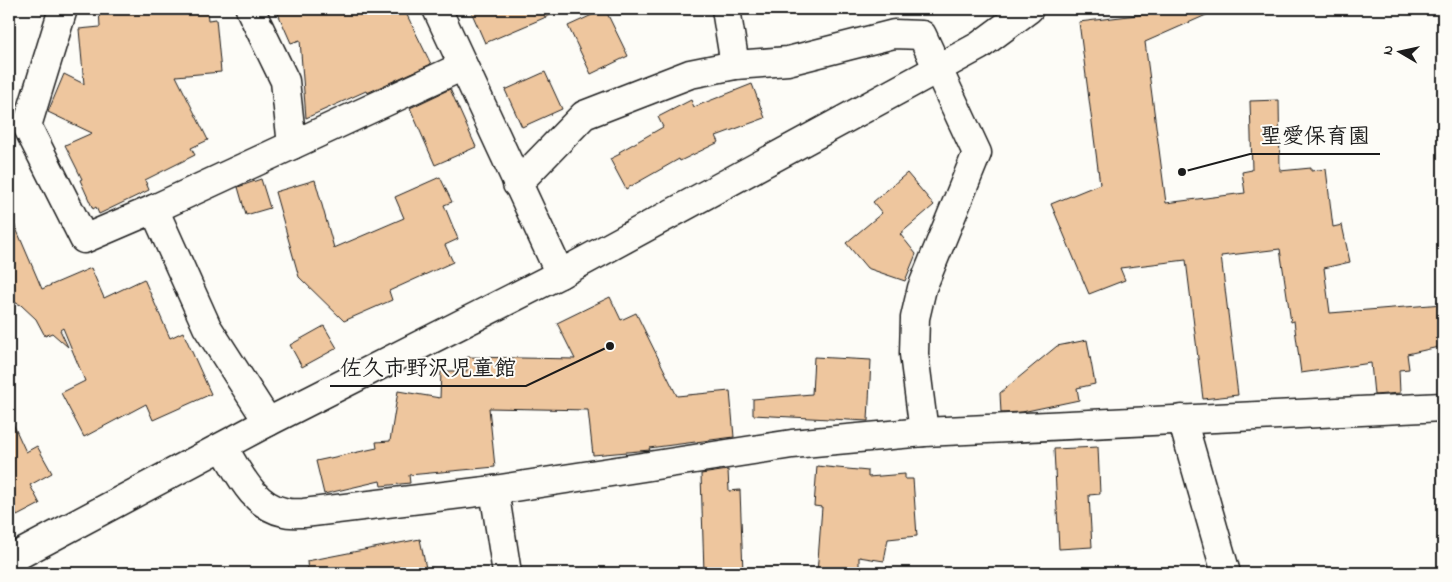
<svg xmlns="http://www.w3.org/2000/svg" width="1452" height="582" viewBox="0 0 1452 582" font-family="'Indie Flower','Klee One',sans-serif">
  <rect width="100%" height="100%" fill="#fdfcf7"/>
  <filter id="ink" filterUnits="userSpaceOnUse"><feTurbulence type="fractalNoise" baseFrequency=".02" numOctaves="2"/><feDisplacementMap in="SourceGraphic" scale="10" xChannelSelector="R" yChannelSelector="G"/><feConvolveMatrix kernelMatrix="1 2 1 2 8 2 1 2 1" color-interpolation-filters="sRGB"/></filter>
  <g filter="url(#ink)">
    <g fill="#eec69e" stroke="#1c1c1c">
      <polygon points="99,9 207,9 208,20 216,19 221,72 176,76 208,140 191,148 195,155 145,180 149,190 99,214 96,207 93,209 80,180 82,179 65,145 92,133 48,112 64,74 84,84 79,29 100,27"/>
      <polygon points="276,9 404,9 431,64 367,93 366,91 306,118 300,40 291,43"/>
      <polygon points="470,9 565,9 485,43"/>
      <polygon points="605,9 628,56 591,74 568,26"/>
      <polygon points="1187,9 1212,9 1213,12 1145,42 1166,203 1245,193 1242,172 1252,170 1250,101 1279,100 1280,171 1311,168 1311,171 1326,169 1333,227 1342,225 1350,262 1324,268 1330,313 1443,304 1443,346 1407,354 1409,369 1399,370 1400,393 1374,395 1371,363 1301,373 1294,321 1291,322 1280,249 1221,256 1238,395 1203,399 1186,260 1120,268 1125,280 1089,294 1051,204 1100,184 1079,22"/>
      <polygon points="545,72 562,109 522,127 505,90"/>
      <polygon points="752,84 765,118 716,136 719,142 680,161 679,159 626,189 610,159 620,154 619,152 663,127 658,117 691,100 694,107"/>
      <polygon points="450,89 476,147 435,165 410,108"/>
      <polygon points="907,173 934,205 900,234 916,254 905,281 867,268 846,243 882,213 873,202"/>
      <polygon points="440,177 452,202 444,205 458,239 445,245 453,262 389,291 392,300 344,321 299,277 275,192 315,180 334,248 404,218 395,197"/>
      <polygon points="261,179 270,208 246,215 238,187"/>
      <polygon points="9,212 42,289 91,268 104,298 144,279 170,338 183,332 211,394 153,420 146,404 84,437 61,393 85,381 63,328 60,330 68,347 52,333 45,336 36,319 21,305 9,300"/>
      <polygon points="610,297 621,320 636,313 677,396 730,391 734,437 649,448 650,450 593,455 588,410 489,408 495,467 409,475 410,483 381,486 380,481 324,494 316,461 377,448 376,442 390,441 398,391 440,398 441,371 467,371 467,357 575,359 557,323"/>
      <polygon points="324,326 337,348 302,367 290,345"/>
      <polygon points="1087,340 1095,384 1077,388 1079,400 1022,412 1001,413 1000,393 1057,346"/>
      <polygon points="814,357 871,360 868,421 753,415 753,399 812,394"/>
      <polygon points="9,415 26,452 37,446 52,473 30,485 40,504 17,516 9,500"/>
      <polygon points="1098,447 1100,494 1089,495 1092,547 1059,549 1054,449"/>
      <polygon points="817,466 868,471 868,477 905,474 905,479 913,479 917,536 888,539 884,561 859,557 859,573 817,573 822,507 814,506"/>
      <polygon points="728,470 729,491 740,490 743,573 704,573 701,474"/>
      <polygon points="420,539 427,573 308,573 307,561"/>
    </g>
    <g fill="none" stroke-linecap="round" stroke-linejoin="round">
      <defs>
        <g id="minor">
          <polyline points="63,9 27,126 84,239 154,209 463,66"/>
          <polyline points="250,9 285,81 292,145"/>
          <polyline points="437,9 560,274"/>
          <polyline points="726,9 735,65"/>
          <polyline points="517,184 584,115 690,74 735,65 788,61 894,34 922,35 977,153 922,288 915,318 914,354 924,432"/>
          <polyline points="154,209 207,327 268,422"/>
          <polyline points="1182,419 1226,573"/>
          <path d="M223,447c15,24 30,59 61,65 6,2 13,1 20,1l190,-23 298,-46 132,-12 519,-25"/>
          <polyline points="494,490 507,573"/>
          <polyline points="9,560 268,422 560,274 937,69 979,46 1029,9"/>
        </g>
      </defs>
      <use href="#minor" stroke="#1c1c1c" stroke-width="31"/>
      <use href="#minor" stroke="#fdfcf7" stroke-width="28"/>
    </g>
  </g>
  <path fill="none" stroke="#1c1c1c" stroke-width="2" d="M1182 172L1250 154H1380M610 346L526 386H330"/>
  <g fill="#1c1c1c" stroke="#fdfcf7" stroke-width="2">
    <circle cx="1182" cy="172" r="5"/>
    <circle cx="610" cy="346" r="5"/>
  </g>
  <g font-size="22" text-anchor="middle" font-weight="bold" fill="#1c1c1c" stroke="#fdfcf7" stroke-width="4" stroke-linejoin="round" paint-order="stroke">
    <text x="1315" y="143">聖愛保育園</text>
    <text x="428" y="375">佐久市野沢児童館</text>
  </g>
  <rect width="1452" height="582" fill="none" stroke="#fdfcf7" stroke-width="30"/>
  <rect x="15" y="15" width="1422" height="552" fill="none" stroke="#1c1c1c" stroke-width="2" filter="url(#ink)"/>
  <g transform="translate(1400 52) rotate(279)" stroke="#fdfcf7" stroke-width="4" paint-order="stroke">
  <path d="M0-4L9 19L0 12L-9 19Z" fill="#1c1c1c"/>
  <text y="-8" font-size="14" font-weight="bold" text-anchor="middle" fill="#1c1c1c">N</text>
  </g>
</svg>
